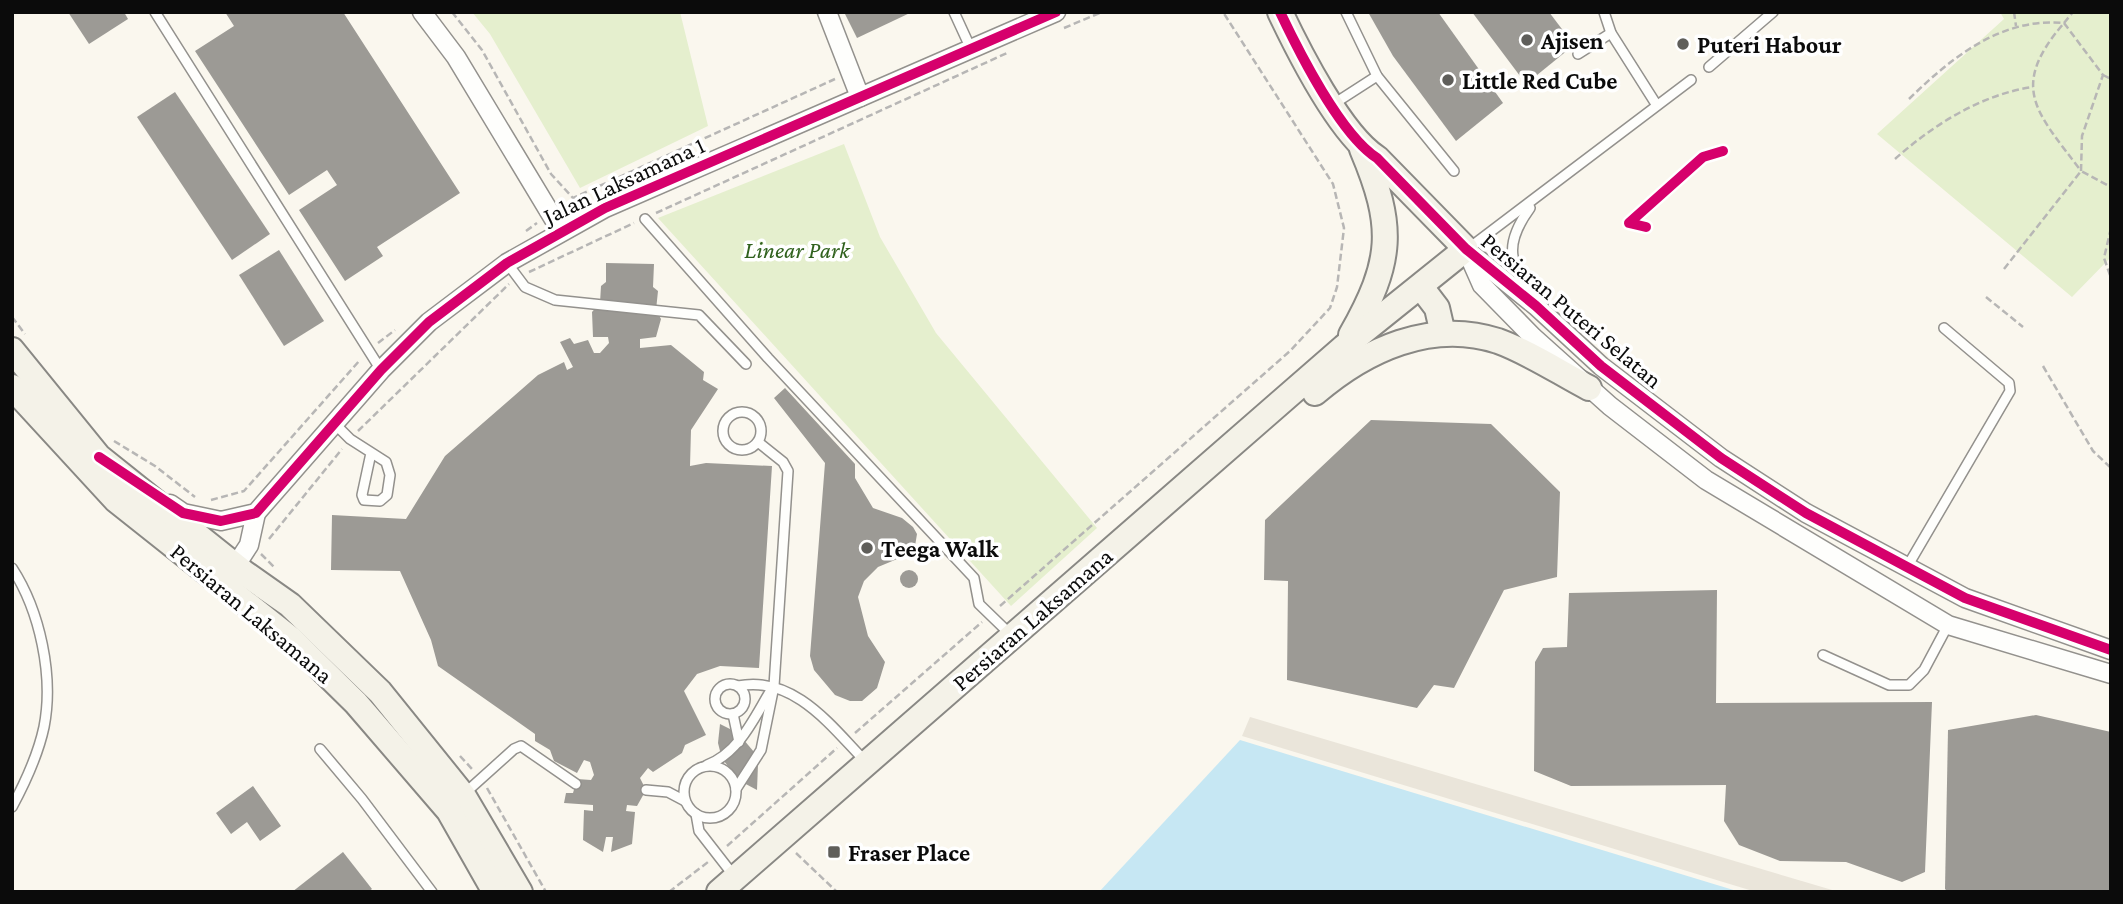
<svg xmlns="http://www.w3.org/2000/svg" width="2123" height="904" viewBox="0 0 2123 904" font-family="'Crimson Pro',serif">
  <rect width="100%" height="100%" fill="#faf7ee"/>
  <g fill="#e5efce">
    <polygon points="472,12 680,12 708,126 580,188 490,34"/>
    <polygon points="2000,12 2111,12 2111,257 2072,297 1877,134 2004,19"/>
    <polygon points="844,144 880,237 936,333 1097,528 1011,606 658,218"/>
  </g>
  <polygon fill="#eae5da" points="1250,717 1839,892 1756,892 1242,736"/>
  <polygon fill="#c6e7f3" points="1240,740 1740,892 1099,892"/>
  <g fill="#9c9a95">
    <polygon points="68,12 124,12 128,19 89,44"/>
    <polygon points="225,12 343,12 460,193 377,247 383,256 345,281 299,210 337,185 327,170 289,195 195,51 234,26"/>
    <polygon points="844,12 912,12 857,38"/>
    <polygon points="1368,12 1438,12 1503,103 1456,141 1393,56"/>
    <polygon points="1472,12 1549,12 1574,45 1526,84"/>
    <polygon points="175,92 270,234 232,260 137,117"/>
    <polygon points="279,250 324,321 284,346 239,275"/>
    <polygon points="606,263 654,264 653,287 658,291 656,310 661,319 656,337 640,339 640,348 671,345 704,372 703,380 718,389 691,430 690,466 706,463 772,466 759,668 720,666 697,674 684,691 706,735 685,745 682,753 653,772 648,768 640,778 646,790 637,806 627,805 626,811 635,812 632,844 611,852 613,837 606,837 603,852 583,840 584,810 593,811 593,805 564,803 566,793 573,793 577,779 591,780 594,775 590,762 584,760 577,773 554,761 550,750 535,741 535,734 438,666 431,640 400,571 331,570 332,515 406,519 445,456 538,375 564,362 567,370 573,367 560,342 570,338 574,344 588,340 594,353 600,353 609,343 608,337 593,337 592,312 600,303 601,286 606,282"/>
    <polygon points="785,388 855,464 855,478 873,508 902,518 913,527 917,534 914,552 878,567 864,581 858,597 868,636 885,662 877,688 862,701 850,701 835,695 814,670 810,656 825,463 774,398"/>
    <polygon points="1371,420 1491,424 1560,492 1557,577 1504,590 1454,688 1434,685 1417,708 1287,680 1288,581 1264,580 1265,520"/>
    <circle cx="909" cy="579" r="9"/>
    <polygon points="1717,590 1716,703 1932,702 1925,872 1902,882 1846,862 1780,861 1739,845 1724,821 1726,785 1571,786 1534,771 1535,662 1543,648 1567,647 1569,593"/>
    <polygon points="2036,715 2111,732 2111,892 1948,892 1945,889 1948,730"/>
    <polygon points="720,724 738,733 754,752 758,764 757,790 742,782 722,759 718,743"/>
    <polygon points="253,786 281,826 260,841 247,822 231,834 216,813"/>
    <polygon points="343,852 372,889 368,892 292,892"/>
  </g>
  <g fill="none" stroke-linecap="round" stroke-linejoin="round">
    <defs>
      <g id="lane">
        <polyline points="155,12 381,370"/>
        <polyline points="954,12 971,49"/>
        <polyline points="1346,12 1377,76 1454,171"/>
        <polyline points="1604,12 1611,33 1656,104"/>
        <polyline points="1578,54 1611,33"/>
        <polyline points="1709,67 1773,12"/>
        <polyline points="1332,105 1377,76"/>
        <polyline points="645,219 768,358 974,578 979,604 1011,635"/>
        <polyline points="1469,248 1691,80"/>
        <polyline points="507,263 525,287 555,300 699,315 746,364"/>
        <path d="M1528,294c-20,-35 -22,-53 2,-86"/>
        <circle cx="742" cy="431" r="19"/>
        <polyline points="336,425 350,439 386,462 390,475 387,495 380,501 364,500 362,495 371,453"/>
        <polyline points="1907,567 2010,391 2009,383 1944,328"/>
        <path d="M12,568c28,43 42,108 32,159 -6,28 -18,54 -32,80"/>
        <polyline points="1823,655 1889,685 1909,685 1924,670 1948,625"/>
        <circle cx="730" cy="699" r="15"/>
        <path d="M738,686c56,-11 93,40 127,75"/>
        <polyline points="733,714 739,742"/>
        <polyline points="320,749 362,799 432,892"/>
        <path d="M707,765c32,-12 47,-47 64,-75"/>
        <circle cx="710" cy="792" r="26"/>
        <polyline points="736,789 761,750 774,686 788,471 783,462 758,442"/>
        <polyline points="646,790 668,792 685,801"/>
        <polyline points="464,794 514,749 521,746 576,784"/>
        <polyline points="696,814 699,831 734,876"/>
      </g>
      <g id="street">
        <polyline points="422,12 456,57 561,231"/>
        <polyline points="827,12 860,97"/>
        <polyline points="1466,249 1482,285 1533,337 1610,406 1706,480 1948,625 2111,674"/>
        <polyline points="1469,252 1536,306 1601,366 1721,458 1806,513 1965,598 2111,650"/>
        <polyline points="170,504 183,513 221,521 256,513 381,370 429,322 507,263 605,208 1056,12"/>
        <polyline points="236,565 249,545 256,513"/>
      </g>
      <g id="secondary">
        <polyline points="1421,287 1437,308 1443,334"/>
        <path d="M1351,335c42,-74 44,-108 11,-186"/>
        <polyline points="12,350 99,457 243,572 290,605 380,692 463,795 520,892"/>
        <polyline points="12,387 116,500 291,639 356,703 449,811 495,892"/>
        <path d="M1315,393c50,-43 116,-74 183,-52 31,11 62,32 91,47"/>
        <path d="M719,892l625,-545 122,-98 -89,-91c-36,-23 -78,-106 -97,-146"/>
      </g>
    </defs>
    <use href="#lane" stroke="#93918d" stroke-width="12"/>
    <use href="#street" stroke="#93918d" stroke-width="21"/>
    <use href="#secondary" stroke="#898884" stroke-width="28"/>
    <g stroke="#b7b6b5" stroke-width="2.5" stroke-dasharray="7 3.5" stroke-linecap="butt">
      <polyline points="452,12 482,50 551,174 573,198 835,79"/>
      <polyline points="2014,12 2016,26"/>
      <path d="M2064,23l39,52 -21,61 -1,35c-44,-59 -73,-83 -17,-148z"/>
      <polyline points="1064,28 1102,12"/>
      <polyline points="2103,75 2111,79"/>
      <path d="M1909,99c42,-41 92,-82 155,-76l9,-11"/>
      <path d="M1895,159c38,-34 87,-65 138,-72"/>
      <polyline points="656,213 1007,53"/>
      <polyline points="2111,228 2104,258 2111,278"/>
      <polyline points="526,231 537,223"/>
      <polyline points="2004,269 2081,171 2111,187"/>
      <polyline points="529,272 634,223"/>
      <polyline points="1986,297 2023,327"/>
      <polyline points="12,317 25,334"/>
      <polyline points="378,343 395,330"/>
      <polyline points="2043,366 2093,451 2111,468"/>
      <polyline points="358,431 509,284"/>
      <polyline points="114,441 155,466 195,497"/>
      <polyline points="211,500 244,491 360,360"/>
      <polyline points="269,539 342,449"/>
      <polyline points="261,554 274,567"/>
      <polyline points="1000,606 1290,351 1330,308 1337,287 1344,228 1333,184 1223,12"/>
      <polyline points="855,733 982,622"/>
      <polyline points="460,756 472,769"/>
      <polyline points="487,788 546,892"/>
      <polyline points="727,846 837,748"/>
      <polyline points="796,853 837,892"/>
      <polyline points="669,892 708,862"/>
    </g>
    <use href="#lane" stroke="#fefefc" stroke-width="9"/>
    <use href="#street" stroke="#fefefc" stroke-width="18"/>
    <use href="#secondary" stroke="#f4f2e8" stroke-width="24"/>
    <defs>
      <g id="cycleway">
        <path d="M1280,12c19,40 61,123 97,146l89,91 70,57 65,60 120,92 85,55 159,85 146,52"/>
        <polyline points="1646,227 1629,223 1703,157 1723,151"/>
        <polyline points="99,457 183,513 221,521 256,513 381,370 429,322 507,263 605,208 1056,12"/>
      </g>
    </defs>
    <use href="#cycleway" stroke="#fff" stroke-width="15"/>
    <use href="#cycleway" stroke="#d6006c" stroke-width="10"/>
  </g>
  <g fill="#5f5e5a" stroke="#fff" stroke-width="2.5">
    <circle cx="1527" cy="40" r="7"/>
    <circle cx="1683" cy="44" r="7"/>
    <circle cx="1448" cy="80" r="7"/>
    <circle cx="867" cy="548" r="7"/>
    <rect x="827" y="845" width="14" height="14" rx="3.5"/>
  </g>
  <g text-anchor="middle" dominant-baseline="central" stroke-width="7" stroke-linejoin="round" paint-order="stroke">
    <g font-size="24" font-weight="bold" fill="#0b0b0b" stroke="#fff" text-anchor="start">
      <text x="1541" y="40">Ajisen</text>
      <text x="1697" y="44">Puteri Habour</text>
      <text x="1462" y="80">Little Red Cube</text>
      <text x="881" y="548">Teega Walk</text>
      <text x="848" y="852">Fraser Place</text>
    </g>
    <g font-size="24" fill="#0b0b0b" stroke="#fff">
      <text transform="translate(624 180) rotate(-25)">Jalan Laksamana 1</text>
      <text transform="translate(1572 310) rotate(40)">Persiaran Puteri Selatan</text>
      <text transform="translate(252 613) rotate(40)">Persiaran Laksamana</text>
      <text transform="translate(1032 619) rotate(-41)">Persiaran Laksamana</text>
    </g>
    <g font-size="24" font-style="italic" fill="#30611d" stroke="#fff">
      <text x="797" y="249">Linear Park</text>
    </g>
  </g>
  <rect width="2123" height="904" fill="none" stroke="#0b0b0b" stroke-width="28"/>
</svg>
